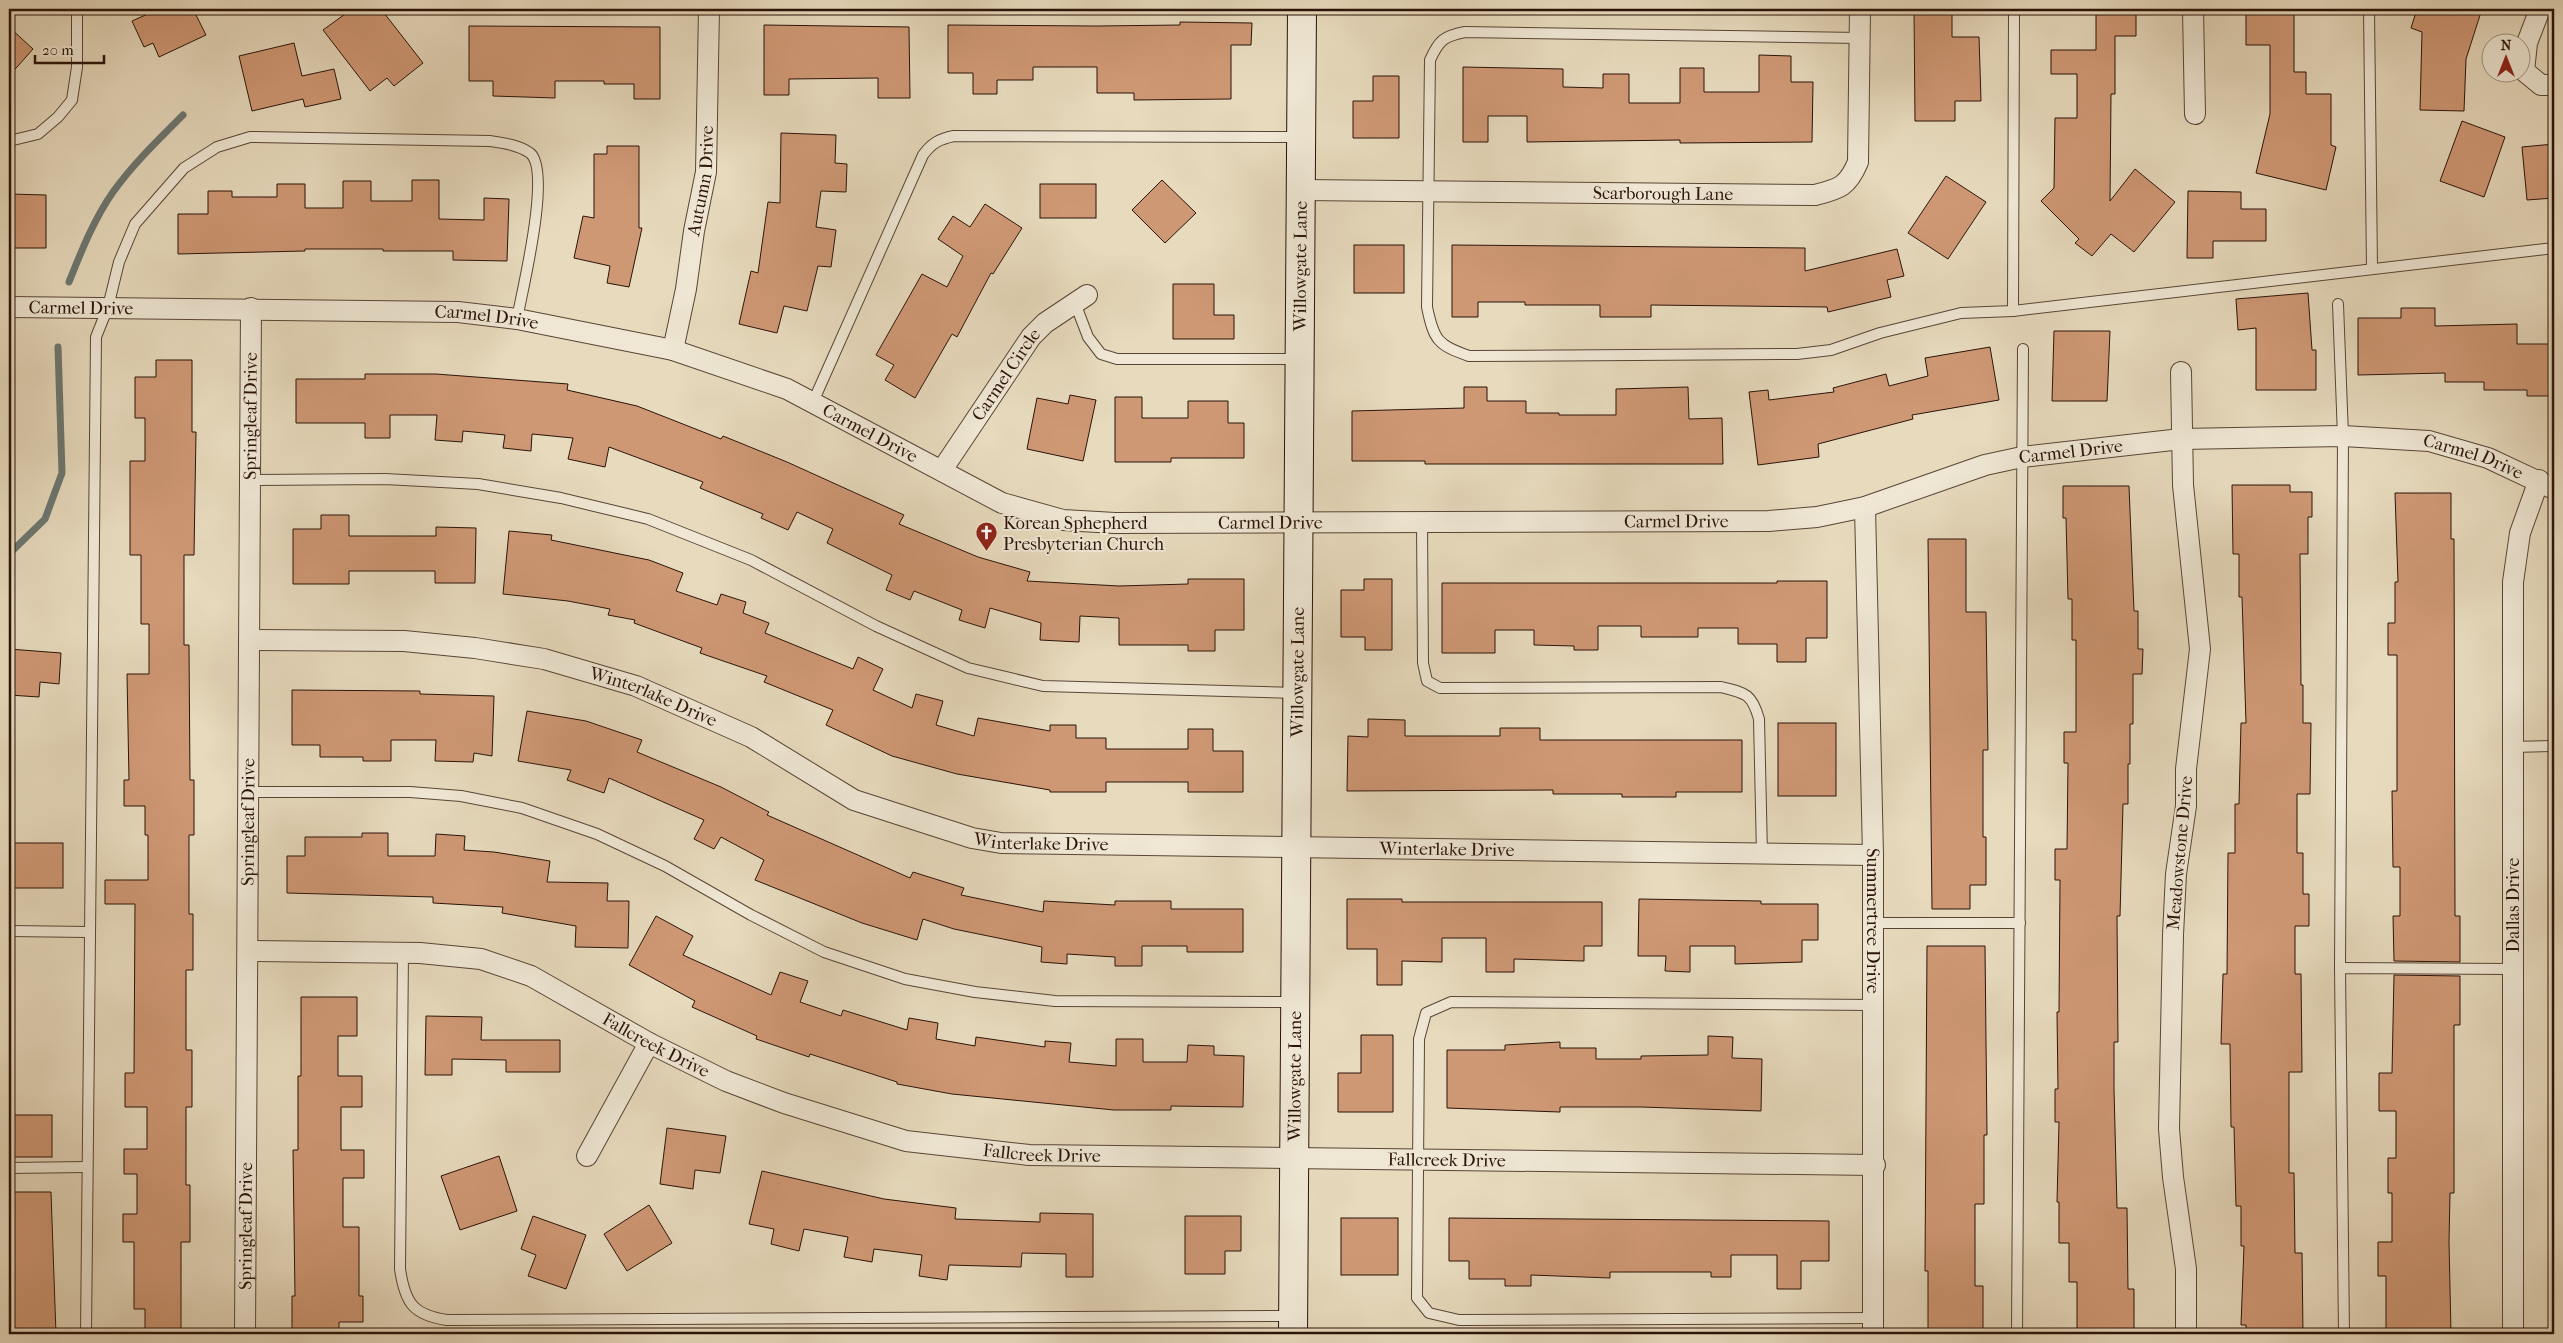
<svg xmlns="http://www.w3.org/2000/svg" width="2563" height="1343" font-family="'IM FELL French Canon',serif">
	<rect width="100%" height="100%" fill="#e7dabd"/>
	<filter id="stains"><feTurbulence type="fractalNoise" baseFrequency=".004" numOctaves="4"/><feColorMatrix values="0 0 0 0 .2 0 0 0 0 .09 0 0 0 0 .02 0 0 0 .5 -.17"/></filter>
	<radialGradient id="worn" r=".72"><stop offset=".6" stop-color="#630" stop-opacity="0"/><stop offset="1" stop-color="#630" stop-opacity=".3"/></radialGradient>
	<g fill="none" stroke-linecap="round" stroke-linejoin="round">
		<!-- stream -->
		<g stroke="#6c7772" stroke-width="7">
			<path d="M69 282C81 252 94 219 113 192 133 164 159 139 183 115"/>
			<polyline points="9,554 45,519 62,473 58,347"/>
		</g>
	</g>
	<!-- building -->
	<g fill="#cf9875" stroke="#2a1308">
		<polygon points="159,9 193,9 206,35 159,57 153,43 144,47 132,21"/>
		<polygon points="352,9 381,9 423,63 394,86 387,78 370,91 323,30"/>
		<polygon points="1914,9 1952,9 1952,37 1979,37 1981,101 1955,101 1955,121 1915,121"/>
		<polygon points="2096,9 2136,9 2136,36 2115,36 2115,94 2111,94 2110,201 2135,169 2175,202 2134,252 2111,234 2092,256 2075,243 2079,239 2041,201 2054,188 2055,118 2077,118 2077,74 2051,74 2051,50 2096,50"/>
		<polygon points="2246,9 2294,9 2294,72 2306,72 2306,94 2331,94 2331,145 2336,147 2326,190 2256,173 2270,114 2270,45 2246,45"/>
		<polygon points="2417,9 2482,9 2466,59 2464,111 2420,110 2422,32 2411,28"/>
		<polygon points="1180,22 1252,23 1251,45 1231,45 1231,99 1134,100 1134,93 1097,93 1097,67 1033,67 1033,80 997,80 997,94 973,94 973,73 948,73 948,25 1097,26 1180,25"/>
		<polygon points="764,25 909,27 910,98 878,98 878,78 789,79 789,95 764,95"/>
		<polygon points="469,26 660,27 660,99 634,99 634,84 604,84 604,81 555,81 555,98 493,96 493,81 469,81"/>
		<polygon points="9,27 33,49 9,76"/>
		<polygon points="294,43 302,76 334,69 341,99 305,107 303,99 252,111 239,56"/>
		<polygon points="1759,55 1791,56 1791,82 1813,82 1812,142 1680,143 1680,140 1527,142 1527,116 1488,116 1488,142 1463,142 1463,67 1563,69 1563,87 1603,88 1603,74 1629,74 1629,103 1680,103 1680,68 1704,68 1704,92 1759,92"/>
		<polygon points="1373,76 1399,76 1399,138 1353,138 1353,101 1373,101"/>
		<polygon points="2462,121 2505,137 2484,197 2440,181"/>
		<polygon points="781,133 836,135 835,163 847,164 846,192 821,191 816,227 836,230 831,267 818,266 807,311 784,306 777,333 739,324 751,271 758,273 768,202 780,203"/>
		<polygon points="2554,144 2554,198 2527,200 2522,147"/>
		<polygon points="607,146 639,146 639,228 642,228 629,287 607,283 610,266 574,258 583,216 594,218 594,154 607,154"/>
		<polygon points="1946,176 1986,202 1948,259 1908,233"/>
		<polygon points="412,180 439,180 439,219 484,220 484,198 509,199 507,261 453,260 453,251 383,251 383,249 305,249 305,251 178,254 178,214 208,214 208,191 232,191 232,197 277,197 277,184 305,184 305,208 343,208 343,181 371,181 371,201 412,201"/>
		<polygon points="1162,180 1196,213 1165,243 1132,210"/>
		<rect x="1040" y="184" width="56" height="34"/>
		<polygon points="2188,191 2241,192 2241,209 2266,209 2266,241 2213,241 2213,258 2187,258"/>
		<polygon points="9,194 46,195 46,248 9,248"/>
		<polygon points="985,204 1022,228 993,274 991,273 957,337 952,334 915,398 885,380 894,365 876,355 922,274 947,287 963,256 938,239 953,216 970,227"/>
		<rect x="1354" y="245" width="50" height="48"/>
		<polygon points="1452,245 1805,248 1805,271 1897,249 1904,276 1887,280 1891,297 1828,312 1827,307 1651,305 1651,317 1600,317 1600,305 1525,305 1525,302 1478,302 1478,317 1452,317"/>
		<polygon points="1173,284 1214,284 1214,315 1234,315 1234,339 1173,339"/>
		<polygon points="2308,293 2312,350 2316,350 2316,390 2256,390 2256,328 2238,330 2236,299"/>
		<polygon points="2401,308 2435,308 2435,326 2517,324 2517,344 2554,344 2554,396 2527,396 2527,390 2484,390 2484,382 2445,382 2445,373 2358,375 2358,318 2401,318"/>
		<polygon points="2054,331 2110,331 2107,401 2052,401"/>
		<polygon points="1990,347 1999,400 1912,415 1913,419 1818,444 1819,457 1758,465 1749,392 1768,390 1769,400 1834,392 1833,388 1886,374 1889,386 1928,376 1925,358"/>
		<polygon points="156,360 192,360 192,432 196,432 194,555 184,555 184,645 189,645 190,780 194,780 194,835 189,835 189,914 193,914 193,970 186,970 186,1050 192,1050 192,1107 186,1107 186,1185 190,1185 190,1242 181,1242 181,1334 145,1334 145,1309 134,1309 134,1242 123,1242 123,1214 137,1214 137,1174 124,1174 124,1149 147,1149 147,1107 125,1107 125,1073 134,1073 135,904 105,904 105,880 148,880 148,835 145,835 145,806 124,806 124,780 129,780 127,674 149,674 149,624 141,624 141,555 130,555 130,461 145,461 145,418 135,418 135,377 156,377"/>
		<polygon points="365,374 436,374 568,384 567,390 637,406 721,439 723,436 787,462 904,515 899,524 978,557 1030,572 1027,581 1119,586 1188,584 1188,579 1244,579 1244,630 1215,630 1215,651 1188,651 1188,645 1119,645 1119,618 1080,616 1079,642 1040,640 1041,623 990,608 985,628 959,620 962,610 914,591 910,600 886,590 892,575 827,543 833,529 797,512 788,530 761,518 763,514 700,488 703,482 609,447 605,467 568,459 573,438 532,434 531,451 503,448 505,435 463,431 462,442 435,440 437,415 390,415 390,438 365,438 365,423 296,423 296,379 365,379"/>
		<polygon points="1464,387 1487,387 1487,401 1526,401 1526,413 1559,413 1559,415 1616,415 1616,389 1688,387 1689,419 1722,418 1723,464 1425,464 1425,461 1352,461 1352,411 1464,408"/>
		<polygon points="1070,395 1096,400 1083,461 1027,449 1037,398 1068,404"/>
		<polygon points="1115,397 1142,397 1142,418 1188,418 1188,401 1228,401 1228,423 1244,423 1244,458 1171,458 1171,462 1115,462"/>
		<polygon points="2232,485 2290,485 2290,492 2312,492 2312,517 2308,517 2308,554 2300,554 2301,685 2303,685 2303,723 2311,723 2310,794 2297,794 2297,853 2303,853 2303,894 2309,894 2309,926 2295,926 2295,974 2301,974 2302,1072 2289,1072 2289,1173 2294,1173 2295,1253 2302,1253 2303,1334 2246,1334 2246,1325 2241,1325 2244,1246 2241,1246 2241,1206 2236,1206 2234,1127 2231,1127 2230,1044 2221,1044 2223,974 2227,974 2228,853 2235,853 2235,804 2239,804 2241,723 2246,723 2242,597 2239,597 2239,554 2233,554"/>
		<polygon points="2063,486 2129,486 2134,611 2138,611 2138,649 2143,649 2142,674 2133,674 2133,724 2130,724 2130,764 2128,764 2128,804 2123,804 2120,916 2117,916 2118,1042 2114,1042 2114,1089 2117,1208 2127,1208 2128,1289 2134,1289 2134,1334 2077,1334 2077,1282 2069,1282 2069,1243 2059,1243 2059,1202 2057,1202 2059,1122 2055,1122 2055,1089 2058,1089 2057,1012 2059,1012 2060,880 2055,880 2055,849 2067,849 2068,763 2064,763 2064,732 2076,732 2076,640 2072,640 2072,599 2068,599 2066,518 2063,518"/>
		<polygon points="2395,493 2451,493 2451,539 2454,539 2455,916 2460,916 2460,962 2394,961 2393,916 2400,916 2400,867 2393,867 2392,791 2397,791 2397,655 2388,655 2388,623 2395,623 2395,582 2398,582"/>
		<polygon points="321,515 349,515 349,536 436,536 436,527 476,528 475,583 435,583 435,571 349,571 349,584 293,584 293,529 321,529"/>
		<polygon points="509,531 552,535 551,540 649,560 683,573 676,591 717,605 721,594 746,602 743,613 769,623 765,633 853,669 858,657 883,669 873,690 912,708 916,694 943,701 936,725 974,736 978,718 1050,731 1050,725 1076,725 1076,738 1106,738 1106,749 1188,749 1188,729 1213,729 1213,751 1243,751 1243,792 1188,792 1188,782 1106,782 1106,792 1050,792 1050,790 957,774 892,756 826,725 833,710 764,682 767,676 700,653 702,648 634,623 635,620 608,615 610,609 568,601 503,594"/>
		<polygon points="1928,539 1966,539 1966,612 1986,612 1988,750 1983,750 1983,837 1986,837 1986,885 1970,885 1970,909 1932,909"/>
		<polygon points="1364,579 1392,579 1392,650 1365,650 1365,637 1341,637 1341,590 1364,590"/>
		<polygon points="1777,581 1827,581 1827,638 1806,638 1806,662 1777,662 1777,644 1738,644 1738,628 1698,628 1698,637 1641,637 1641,626 1598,626 1598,650 1574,650 1574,646 1534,645 1534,630 1495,630 1495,653 1442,653 1442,583 1777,583"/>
		<polygon points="9,649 61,653 59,684 40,682 39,697 9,695"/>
		<polygon points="292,690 420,691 420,694 494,696 492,756 474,753 473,762 435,761 436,740 391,740 391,761 363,761 363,757 320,757 320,745 292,745"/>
		<polygon points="527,711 586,721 642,740 637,752 721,787 769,812 767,815 910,878 913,872 964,888 961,895 1043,912 1044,901 1115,905 1115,901 1171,901 1171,909 1243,909 1243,952 1187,952 1187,946 1142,946 1142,966 1115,966 1115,957 1067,954 1067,964 1041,962 1042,947 954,929 923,919 917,940 862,923 755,880 764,860 721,837 714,849 694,839 704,820 609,778 604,793 567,780 571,770 518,761"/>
		<polygon points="1368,719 1405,720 1405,736 1500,736 1500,728 1540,728 1540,740 1742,740 1742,792 1676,792 1676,797 1622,797 1622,794 1553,794 1553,790 1347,791 1348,736 1368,737"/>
		<rect x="1778" y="723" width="58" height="73"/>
		<polygon points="362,833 388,833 388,856 435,856 436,834 465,836 464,850 494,852 550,861 547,882 608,883 607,901 629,901 628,948 575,947 576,926 502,913 503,907 433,903 433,897 287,893 287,856 305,856 305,837 362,837"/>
		<rect x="9" y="843" width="54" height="45"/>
		<polygon points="1347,899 1402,899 1402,902 1602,902 1602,946 1584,946 1584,961 1514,959 1514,972 1486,972 1486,938 1442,938 1442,962 1402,961 1402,985 1377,985 1377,949 1347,949"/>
		<polygon points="1639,899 1761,901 1761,904 1818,904 1818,940 1802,940 1802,962 1735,964 1735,946 1690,946 1690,972 1665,971 1666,956 1638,956"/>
		<polygon points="656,916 693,936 683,955 771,995 780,972 808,981 800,1002 841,1016 843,1010 907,1030 909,1018 938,1023 936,1039 975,1046 976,1037 1045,1047 1045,1041 1071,1043 1069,1062 1116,1066 1116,1039 1143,1039 1143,1062 1187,1062 1188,1045 1214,1046 1214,1055 1244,1056 1243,1107 1171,1106 1171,1110 1114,1110 952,1094 897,1084 897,1082 810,1054 809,1057 756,1039 757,1036 692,1007 695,1001 629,965"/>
		<polygon points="1927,946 1985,946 1987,1135 1984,1135 1984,1204 1975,1204 1975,1286 1983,1286 1983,1334 1928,1334 1928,1271 1925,1271"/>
		<polygon points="2394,975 2460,976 2460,1025 2454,1025 2454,1193 2450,1193 2449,1242 2451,1334 2386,1334 2386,1276 2378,1276 2378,1242 2392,1242 2392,1193 2388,1193 2388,1158 2396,1158 2396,1111 2379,1111 2379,1073 2392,1073"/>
		<polygon points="301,997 357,997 357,1036 338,1036 338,1076 362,1076 362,1107 341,1107 341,1150 364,1150 364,1178 343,1178 343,1227 359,1227 359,1296 363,1296 363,1322 339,1322 339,1334 292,1334 292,1296 295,1296 293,1150 298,1150 298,1076 301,1076"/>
		<polygon points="426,1016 482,1017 481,1040 560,1040 560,1072 506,1072 506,1060 452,1059 452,1075 425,1075"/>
		<polygon points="1361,1035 1393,1035 1393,1112 1338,1112 1338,1073 1361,1073"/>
		<polygon points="1708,1036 1733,1037 1732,1058 1762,1059 1761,1111 1641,1107 1560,1107 1560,1112 1447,1108 1447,1050 1505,1050 1505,1045 1560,1042 1560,1048 1596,1048 1596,1059 1641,1059 1641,1056 1708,1055"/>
		<rect x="9" y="1115" width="43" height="42"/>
		<polygon points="667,1128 726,1136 720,1173 695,1170 693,1189 660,1184"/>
		<polygon points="499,1156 517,1211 460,1230 441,1176"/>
		<polygon points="762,1171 884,1199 956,1208 955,1219 1040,1222 1040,1213 1093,1214 1093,1277 1066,1277 1066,1254 1022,1253 1021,1267 949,1265 947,1280 919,1276 922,1255 874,1249 872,1262 844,1257 848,1237 804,1229 799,1251 771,1244 774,1229 749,1224"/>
		<polygon points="9,1192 51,1192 56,1334 9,1334"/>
		<polygon points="649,1205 672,1243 627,1271 604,1234"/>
		<polygon points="533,1216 586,1235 566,1289 528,1276 536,1255 521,1249"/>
		<polygon points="1185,1216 1241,1216 1241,1251 1225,1251 1225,1274 1185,1274"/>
		<rect x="1341" y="1218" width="57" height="57"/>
		<polygon points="1449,1218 1829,1221 1829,1261 1801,1261 1801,1289 1777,1289 1777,1255 1731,1255 1731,1277 1711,1277 1711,1272 1610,1272 1610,1278 1531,1275 1531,1286 1505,1286 1505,1279 1469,1279 1469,1261 1449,1261"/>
	</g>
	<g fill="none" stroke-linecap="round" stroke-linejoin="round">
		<defs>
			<g id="lane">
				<polyline points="2369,9 2372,268"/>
				<path d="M1860 38 1465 32C1444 36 1439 40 1430 60L1427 307C1434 341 1438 345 1469 356L1797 354 1831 350 1880 333 1961 313 2013 311 2554 248"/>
				<polyline points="9,141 38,134 58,117 72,100 77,67 77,9"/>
				<polyline points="1075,303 1088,337 1101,354 1117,359 1299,359"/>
				<polyline points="2338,304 2343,436 2340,968"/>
				<polyline points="2013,311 2014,9"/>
				<path d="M813 402 923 155C932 143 939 139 954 136L1301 137"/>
				<polyline points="249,480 385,479 478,484 561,498 648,519 751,560 876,626 968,668 1043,686 1296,693"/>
				<path d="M1422 522 1423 663 1427 681 1440 688 1721 687C1746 693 1752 694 1759 719L1762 854"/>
				<polyline points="2513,747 2554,746"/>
				<polyline points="247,792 410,792 461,796 522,808 597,834 665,866 751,915 824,952 905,979 975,992 1055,1001 1295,1002"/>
				<polyline points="1873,923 2020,923"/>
				<polyline points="9,931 89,932"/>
				<path d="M403 953 400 1269C405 1303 413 1315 447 1320L1292 1316"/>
				<polyline points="9,1168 87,1167"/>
				<polyline points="1874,1318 1459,1320 1429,1313 1417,1298 1419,1039 1426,1013 1451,1002 1874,1005"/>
				<path d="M86 1334 96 337 108 307 119 262 135 224 184 168 217 147 250 137 490 141C503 143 519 145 530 153 552 171 522 291 517 319"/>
				<polyline points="2017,1334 2023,349"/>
				<polyline points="2344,1334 2340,968 2513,969"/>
			</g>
			<g id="street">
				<polyline points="2193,9 2195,114"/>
				<polyline points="2540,9 2527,43 2524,71 2541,85 2554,85"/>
				<path id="s1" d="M1301 190 1815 195C1840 189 1848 186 1858 162L1860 9"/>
				<path id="s2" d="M9 307 458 312 517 319 673 350 787 389 1002 503 1063 520 1115 523 1769 521 1817 517 1865 507 1985 465 2022 457 2181 439 2343 436 2429 441 2488 458 2554 489"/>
				<path id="s3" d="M673 350 686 289 694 231 706 172 709 9"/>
				<polyline points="2181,372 2183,485 2200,649 2186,769 2186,806 2176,874 2173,935 2169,1129 2173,1177 2186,1269 2186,1334"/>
				<path id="s4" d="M942 470 1031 337 1045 323 1087 295"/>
				<path id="s5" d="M1865 507 1873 855V1334"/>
				<path id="s6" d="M249 640 404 641 475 648 544 659 636 686 751 737 854 800 972 838 1001 843 1873 855"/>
				<path id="s7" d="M248 951 420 953 481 959 531 976 649 1043 726 1081 784 1103 906 1141 1029 1155 1875 1165"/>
				<polyline points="587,1156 649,1043"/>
				<path id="s8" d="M245 1334 251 308"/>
				<polyline points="2513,1334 2513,582 2520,533 2539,480"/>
			</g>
			<g id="secondary">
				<path id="s9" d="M1293 1334 1302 9"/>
			</g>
		</defs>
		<!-- lane casing -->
		<use href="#lane" stroke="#594535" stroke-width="12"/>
		<!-- street casing -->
		<use href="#street" stroke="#594535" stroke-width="22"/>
		<!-- secondary casing -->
		<use href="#secondary" stroke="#2a1308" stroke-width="30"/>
		<!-- lane -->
		<use href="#lane" stroke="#efe7d4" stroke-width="10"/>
		<!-- street -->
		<use href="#street" stroke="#efe7d4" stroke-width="20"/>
		<!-- secondary -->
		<use href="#secondary" stroke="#efe7d4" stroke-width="28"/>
	</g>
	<!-- icons -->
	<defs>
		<symbol id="church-pin" viewBox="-11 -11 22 30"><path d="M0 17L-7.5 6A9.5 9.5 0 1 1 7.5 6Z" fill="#8f2418" stroke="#efe7d4"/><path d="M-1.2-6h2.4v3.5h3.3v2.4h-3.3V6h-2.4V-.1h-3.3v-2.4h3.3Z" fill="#fff"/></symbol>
	</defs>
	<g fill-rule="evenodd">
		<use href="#church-pin" x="974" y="520" width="25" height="34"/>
	</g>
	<g text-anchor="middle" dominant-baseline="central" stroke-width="4" stroke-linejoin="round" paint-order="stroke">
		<!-- street labels -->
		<g font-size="18" fill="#2a1308" stroke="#efe7d4">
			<text stroke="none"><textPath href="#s3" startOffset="172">Autumn Drive</textPath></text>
			<text stroke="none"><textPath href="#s1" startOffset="362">Scarborough Lane</textPath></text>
			<text stroke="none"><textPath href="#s9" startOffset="1068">Willowgate Lane</textPath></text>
			<text stroke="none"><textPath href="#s2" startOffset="72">Carmel Drive</textPath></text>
			<text stroke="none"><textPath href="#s2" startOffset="478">Carmel Drive</textPath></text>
			<text stroke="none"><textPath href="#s4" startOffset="115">Carmel Circle</textPath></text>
			<text stroke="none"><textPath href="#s8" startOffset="918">Springleaf Drive</textPath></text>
			<text stroke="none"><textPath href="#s2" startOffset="882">Carmel Drive</textPath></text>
			<text stroke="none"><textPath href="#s2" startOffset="2112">Carmel Drive</textPath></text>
			<text stroke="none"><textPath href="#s2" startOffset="2518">Carmel Drive</textPath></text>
			<text stroke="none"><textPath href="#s2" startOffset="1708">Carmel Drive</textPath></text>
			<text stroke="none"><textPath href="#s2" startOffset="1302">Carmel Drive</textPath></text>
			<text stroke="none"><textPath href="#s9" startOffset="662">Willowgate Lane</textPath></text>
			<text stroke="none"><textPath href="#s6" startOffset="412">Winterlake Drive</textPath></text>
			<text stroke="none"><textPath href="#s8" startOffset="512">Springleaf Drive</textPath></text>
			<text stroke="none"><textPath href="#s6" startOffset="832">Winterlake Drive</textPath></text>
			<text stroke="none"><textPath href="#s6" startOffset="1238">Winterlake Drive</textPath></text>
			<text transform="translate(2180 853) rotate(-85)">Meadowstone Drive</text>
			<text transform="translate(2513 905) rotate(-90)">Dallas Drive</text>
			<text stroke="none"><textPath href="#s5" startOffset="414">Summertree Drive</textPath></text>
			<text stroke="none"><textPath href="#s7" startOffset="429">Fallcreek Drive</textPath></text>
			<text stroke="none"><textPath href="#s9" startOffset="258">Willowgate Lane</textPath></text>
			<text stroke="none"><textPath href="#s7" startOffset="834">Fallcreek Drive</textPath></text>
			<text stroke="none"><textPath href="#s7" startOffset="1239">Fallcreek Drive</textPath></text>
			<text stroke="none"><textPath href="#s8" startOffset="108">Springleaf Drive</textPath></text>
		</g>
		<!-- poi labels -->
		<g font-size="18" fill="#2a1308" stroke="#efe7d4" text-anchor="start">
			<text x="1003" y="523">Korean Sphepherd<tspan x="1003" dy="21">Presbyterian Church</tspan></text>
		</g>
	</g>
	<!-- margin -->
	<rect width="2563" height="1343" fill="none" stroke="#e7dabd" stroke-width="30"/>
	<rect x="10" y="10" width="2543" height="1323" fill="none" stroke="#2a1308" stroke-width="2.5"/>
	<rect x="15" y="15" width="2533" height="1313" fill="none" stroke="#2a1308"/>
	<!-- north arrow -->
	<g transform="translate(2506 58)"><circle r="24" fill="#efe7d4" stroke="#a09282"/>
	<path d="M0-4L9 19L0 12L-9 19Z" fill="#8f2418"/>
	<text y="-8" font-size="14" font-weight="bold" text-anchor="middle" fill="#2a1308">N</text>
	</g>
	<!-- scale -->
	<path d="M35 55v8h69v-8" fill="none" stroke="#2a1308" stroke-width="2.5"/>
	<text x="42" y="55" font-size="15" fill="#2a1308" stroke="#efe7d4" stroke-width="4" paint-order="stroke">20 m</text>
	<rect width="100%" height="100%" filter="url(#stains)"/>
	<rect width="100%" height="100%" fill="url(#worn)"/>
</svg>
